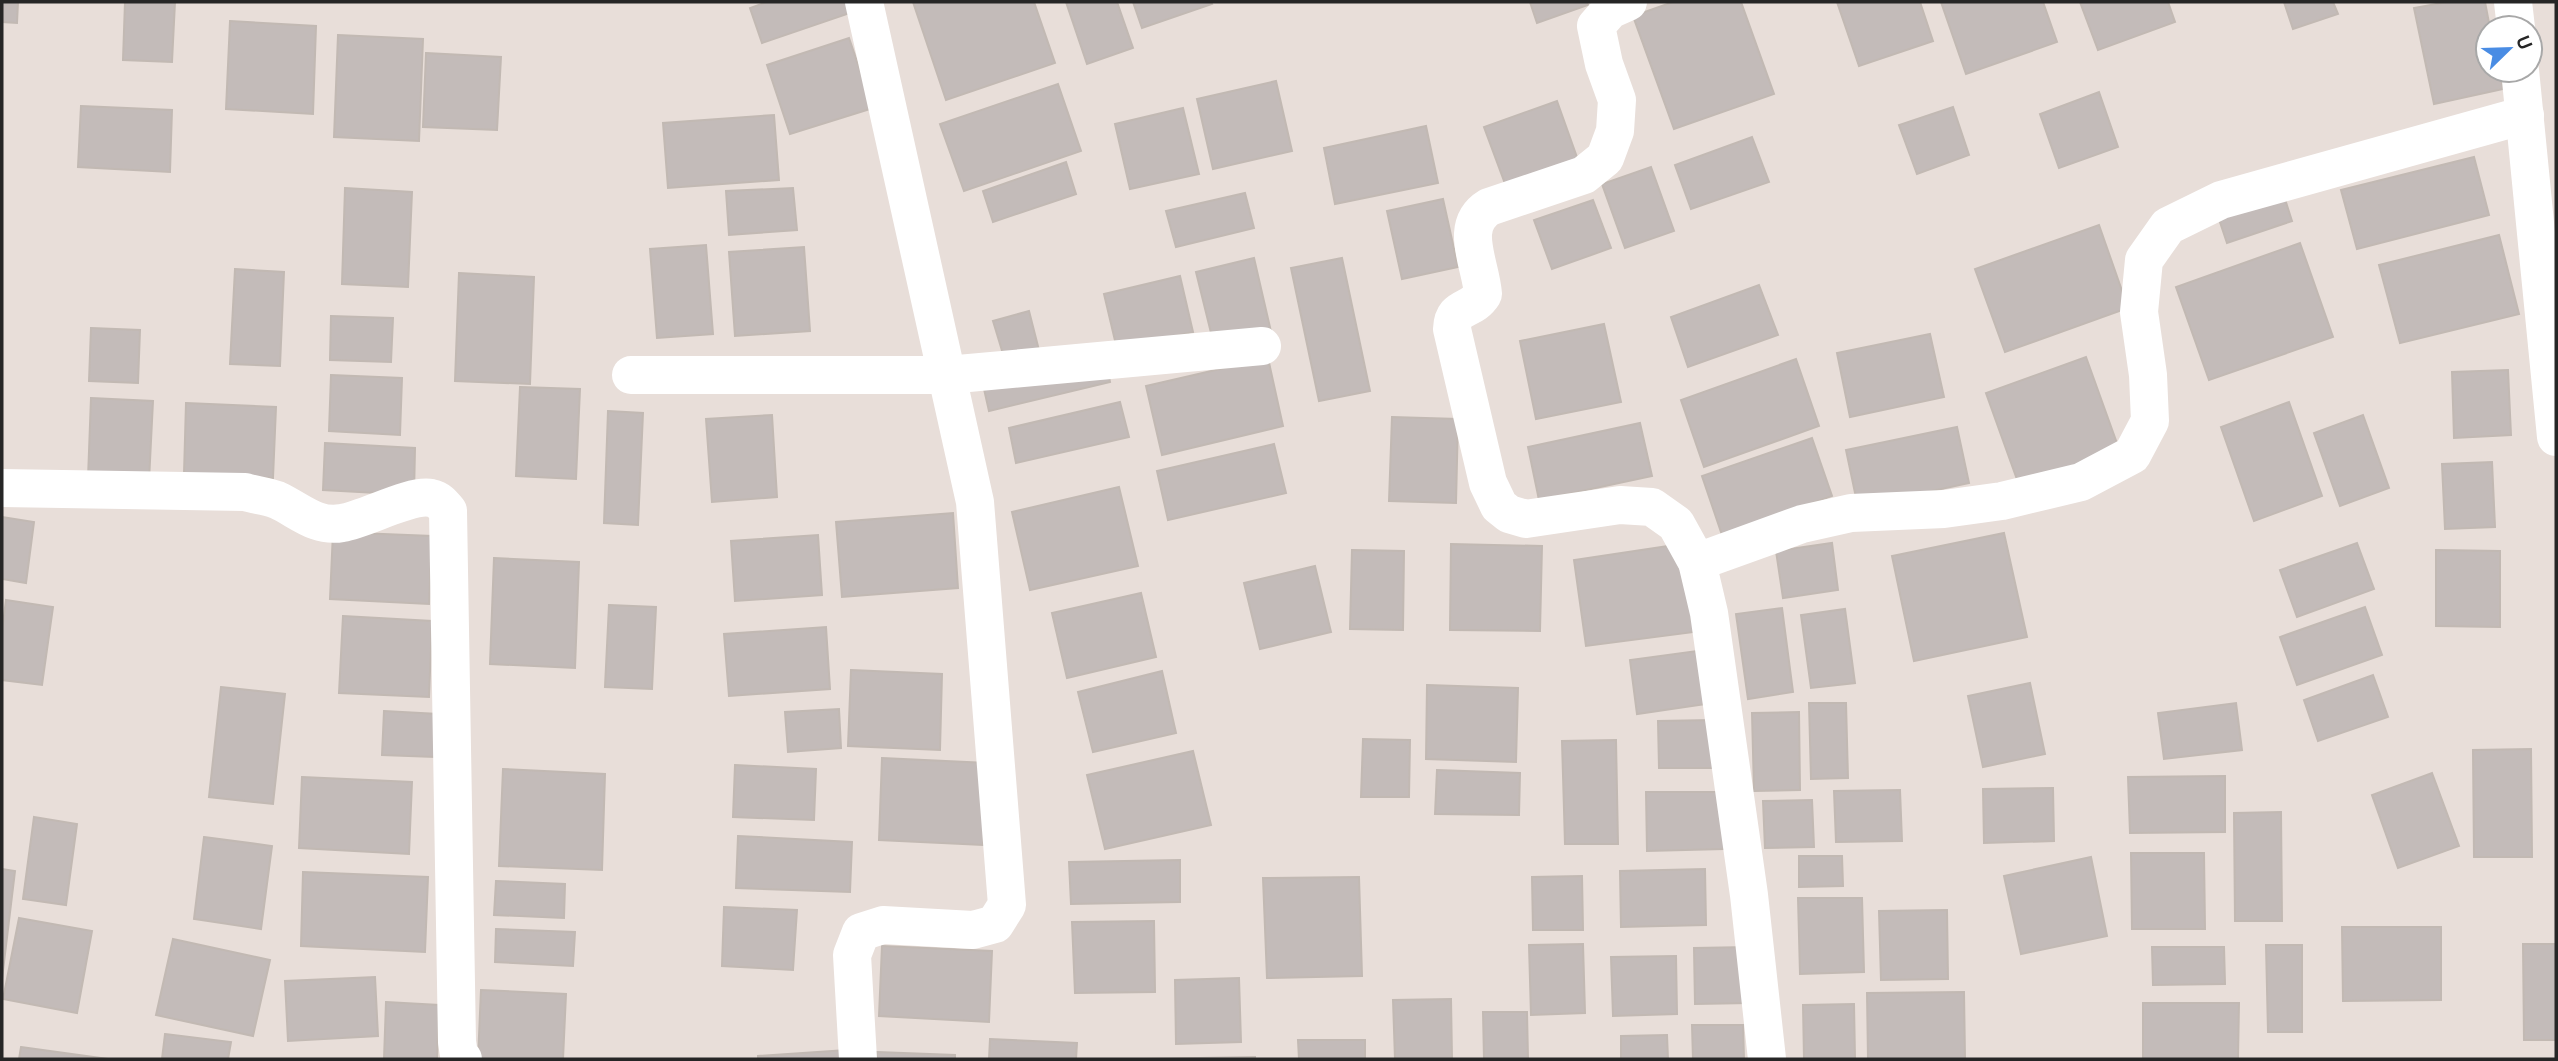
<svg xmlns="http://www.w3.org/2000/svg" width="2558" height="1061" font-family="'Space Grotesk',sans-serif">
	<rect width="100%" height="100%" fill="#e8ded9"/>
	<!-- building -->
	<g fill="#c3bbb9" stroke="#c2b9b3" stroke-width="2">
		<polygon points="2,2 18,2 17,23 2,22"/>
		<polygon points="125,2 175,2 172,62 123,60"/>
		<polygon points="767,2 849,2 853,12 762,43 750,8"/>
		<polygon points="913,2 1034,2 1055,63 946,100"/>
		<polygon points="1066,2 1117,2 1133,48 1087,64"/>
		<polygon points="1133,2 1211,2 1212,4 1142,28"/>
		<polygon points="1530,2 1587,2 1588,5 1537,23"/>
		<polygon points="1673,2 1741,2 1774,94 1674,129 1633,16"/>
		<polygon points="1837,2 1920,2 1933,41 1859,66"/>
		<polygon points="1941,2 2043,2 2057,42 1966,74"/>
		<polygon points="2080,2 2168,2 2175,22 2098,50"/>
		<polygon points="2284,2 2333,2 2338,14 2293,29"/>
		<polygon points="2447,2 2485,2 2490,28 2488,28 2488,70 2499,70 2503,89 2434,104 2414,8"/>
		<polygon points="230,21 316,26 313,114 226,109"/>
		<polygon points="338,35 423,39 419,141 334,137"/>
		<polygon points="849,38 873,108 790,134 767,65"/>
		<polygon points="426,53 501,57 497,130 423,127"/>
		<polygon points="1276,81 1292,151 1213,169 1197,99"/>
		<polygon points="1058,84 1081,151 964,191 940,124"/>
		<polygon points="2099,92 2118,147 2059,168 2040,114"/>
		<polygon points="1557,101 1579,163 1507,189 1484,127"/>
		<polygon points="81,106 172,110 170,172 78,167"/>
		<polygon points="1953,107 1969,155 1917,174 1899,125"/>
		<polygon points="1183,108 1199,174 1130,189 1115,124"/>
		<polygon points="774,115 779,180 668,188 663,123"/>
		<polygon points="1426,126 1438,183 1335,204 1324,148"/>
		<polygon points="1752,137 1769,182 1691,209 1675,165"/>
		<polygon points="2474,157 2489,215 2357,249 2341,190"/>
		<polygon points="1066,162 1076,194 993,222 983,191"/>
		<polygon points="1651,167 1674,231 1625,248 1602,184"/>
		<polygon points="345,188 412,192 408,287 342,284"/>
		<polygon points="793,188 797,230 729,235 726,191"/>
		<polygon points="1245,193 1254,228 1176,247 1166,211"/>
		<polygon points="2284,196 2292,221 2227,243 2219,219"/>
		<polygon points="1443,199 1458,267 1402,279 1387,211"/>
		<polygon points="1593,200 1611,248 1552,269 1534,220"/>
		<polygon points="2099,225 2128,308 2005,352 1975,269"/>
		<polygon points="2499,235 2519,314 2400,343 2379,265"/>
		<polygon points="2300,243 2333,337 2209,380 2176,287"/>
		<polygon points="706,245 713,334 657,338 650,249"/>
		<polygon points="804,247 810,331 735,336 729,252"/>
		<polygon points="1254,258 1272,336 1215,349 1196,272"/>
		<polygon points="1342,258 1370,391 1319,401 1291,268"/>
		<polygon points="235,269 284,272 280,366 230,364"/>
		<polygon points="459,273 534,277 530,384 455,381"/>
		<polygon points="1180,276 1193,332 1117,349 1104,294"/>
		<polygon points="1759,285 1778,335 1688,367 1671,317"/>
		<polygon points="1029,311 1041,358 1007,367 993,321"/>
		<polygon points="331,316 393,318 391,362 330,360"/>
		<polygon points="1604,324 1621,402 1536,419 1520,341"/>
		<polygon points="91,328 140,330 138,383 89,381"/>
		<polygon points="1930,334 1944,397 1850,417 1837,353"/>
		<polygon points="2086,357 2119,449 2019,485 1986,393"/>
		<polygon points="1268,358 1283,426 1162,455 1146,386"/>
		<polygon points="1796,359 1819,426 1704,467 1681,400"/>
		<polygon points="1106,361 1110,382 989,411 984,389"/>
		<polygon points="2508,370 2511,435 2454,438 2452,372"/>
		<polygon points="331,375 402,378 400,435 329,431"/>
		<polygon points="520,387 580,389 576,479 516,476"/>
		<polygon points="91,398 153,401 149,481 88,478"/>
		<polygon points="1120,402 1129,437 1016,463 1009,428"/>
		<polygon points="2289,402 2322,496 2254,521 2221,427"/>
		<polygon points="186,403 276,407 273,478 184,474"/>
		<polygon points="608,411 643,413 638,525 604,523"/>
		<polygon points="772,415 777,497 712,502 706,419"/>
		<polygon points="2363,415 2389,488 2340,506 2314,433"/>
		<polygon points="1392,417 1458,419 1456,503 1389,501"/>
		<polygon points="1640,423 1652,476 1539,500 1528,447"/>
		<polygon points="1957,427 1969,483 1858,507 1846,450"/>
		<polygon points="1812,438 1832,496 1722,535 1702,476"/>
		<polygon points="325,443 415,448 414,495 323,490"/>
		<polygon points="1274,444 1286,493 1168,520 1157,471"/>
		<polygon points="2492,462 2495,527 2445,529 2442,464"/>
		<polygon points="1119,487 1138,566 1030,590 1012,512"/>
		<polygon points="953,513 958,588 842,597 836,522"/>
		<polygon points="2,517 34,522 26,583 2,579"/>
		<polygon points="333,532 432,536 429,604 330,599"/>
		<polygon points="2004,533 2027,637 1914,661 1892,556"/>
		<polygon points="818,535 822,595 735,601 731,541"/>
		<polygon points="1832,543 1838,590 1783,598 1776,551"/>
		<polygon points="2357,543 2374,589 2297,617 2280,570"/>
		<polygon points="1451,544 1542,546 1540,631 1450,630"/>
		<polygon points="1682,544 1694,632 1586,646 1574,560"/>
		<polygon points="1352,550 1404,551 1403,630 1350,629"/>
		<polygon points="2436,550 2500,551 2500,627 2436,626"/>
		<polygon points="494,558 579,562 575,668 490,664"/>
		<polygon points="1315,566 1331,632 1260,649 1244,583"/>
		<polygon points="1141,593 1156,657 1067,678 1052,613"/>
		<polygon points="6,600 53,607 42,685 2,680 2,631"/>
		<polygon points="609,605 656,607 652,689 605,687"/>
		<polygon points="2365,607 2382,655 2297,685 2280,637"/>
		<polygon points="1782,608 1793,692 1748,699 1736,614"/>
		<polygon points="1845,609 1855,683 1811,688 1801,615"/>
		<polygon points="343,616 432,621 429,697 339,693"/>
		<polygon points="826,627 830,689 729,696 724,634"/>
		<polygon points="1704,650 1713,703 1637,714 1630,660"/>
		<polygon points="851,670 942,674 940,750 848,746"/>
		<polygon points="1162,671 1176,733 1093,752 1078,692"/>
		<polygon points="2373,675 2388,717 2318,741 2304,700"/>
		<polygon points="2030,683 2045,754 1983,767 1968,696"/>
		<polygon points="1427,685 1518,688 1516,762 1426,759"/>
		<polygon points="221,687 285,694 273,804 209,797"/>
		<polygon points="1809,703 1846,703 1848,778 1811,779"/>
		<polygon points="2236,703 2242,750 2164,759 2158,713"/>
		<polygon points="839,709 841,748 788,752 785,712"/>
		<polygon points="384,711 438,714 435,757 382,755"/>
		<polygon points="1799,712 1800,790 1754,791 1752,713"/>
		<polygon points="1712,720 1713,768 1659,768 1658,721"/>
		<polygon points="1363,739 1410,740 1409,797 1361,797"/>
		<polygon points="1616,740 1618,844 1565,844 1562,741"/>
		<polygon points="2531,749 2532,857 2474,857 2473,750"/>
		<polygon points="1193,751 1211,825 1105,849 1087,775"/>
		<polygon points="882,758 987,763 983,845 879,840"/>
		<polygon points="735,765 816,769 814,820 733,817"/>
		<polygon points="503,769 605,774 602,870 499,866"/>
		<polygon points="1437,770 1520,773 1519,815 1435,814"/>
		<polygon points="2432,773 2459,846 2398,868 2372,795"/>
		<polygon points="2225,776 2225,832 2130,833 2128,777"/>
		<polygon points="302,777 412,782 409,854 299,848"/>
		<polygon points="2053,788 2054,841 1984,843 1983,789"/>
		<polygon points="1900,790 1902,841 1836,842 1834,791"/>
		<polygon points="1646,792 1722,792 1724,849 1647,851"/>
		<polygon points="1812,800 1814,847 1765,848 1763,801"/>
		<polygon points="2281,812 2282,921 2235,921 2234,813"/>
		<polygon points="34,817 77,824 66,905 23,899"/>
		<polygon points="738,836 852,842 850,892 736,888"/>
		<polygon points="204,837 272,846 261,929 194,919"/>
		<polygon points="2131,853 2204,853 2205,929 2132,929"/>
		<polygon points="1799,856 1842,856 1843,886 1799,887"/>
		<polygon points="2091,857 2107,936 2021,954 2004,876"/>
		<polygon points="1180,860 1180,902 1071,904 1069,862"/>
		<polygon points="2,869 15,871 2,979"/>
		<polygon points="1705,869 1706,925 1621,927 1620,871"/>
		<polygon points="303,872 428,877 425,952 301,946"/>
		<polygon points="1582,876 1583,930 1533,930 1532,877"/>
		<polygon points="1359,877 1362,976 1267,978 1263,878"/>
		<polygon points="496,881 565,884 564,918 494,915"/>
		<polygon points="1798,898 1862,898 1864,972 1800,974"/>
		<polygon points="724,907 797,910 793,970 722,966"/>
		<polygon points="1947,910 1948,979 1881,980 1879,911"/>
		<polygon points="19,918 92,931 77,1013 3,999"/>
		<polygon points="1154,921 1155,992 1075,993 1072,922"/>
		<polygon points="2342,927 2441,927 2441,1000 2343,1001"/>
		<polygon points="496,929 575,932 573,966 495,962"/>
		<polygon points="173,939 270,960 253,1036 156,1015"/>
		<polygon points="1583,944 1585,1013 1531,1015 1529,945"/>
		<polygon points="2523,944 2556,944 2556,1040 2524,1040"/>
		<polygon points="2266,945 2302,945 2302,1032 2268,1032"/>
		<polygon points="882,946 992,951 989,1022 879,1016"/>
		<polygon points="1749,947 1750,1003 1695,1004 1694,948"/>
		<polygon points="2152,947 2224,947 2225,984 2153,985"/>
		<polygon points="1676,956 1677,1014 1613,1016 1611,957"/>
		<polygon points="375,977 378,1036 288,1041 285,981"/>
		<polygon points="1239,978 1241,1042 1176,1044 1175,980"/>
		<polygon points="481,990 566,994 563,1059 478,1059"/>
		<polygon points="1964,992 1965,1059 1868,1059 1867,993"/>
		<polygon points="1451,999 1452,1059 1395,1059 1393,1000"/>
		<polygon points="386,1002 439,1005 437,1059 384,1059"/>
		<polygon points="2143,1003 2239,1003 2238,1059 2143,1059"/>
		<polygon points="1854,1004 1855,1059 1804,1059 1803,1005"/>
		<polygon points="1483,1012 1527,1012 1528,1059 1484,1059"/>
		<polygon points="1692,1025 1743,1025 1744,1059 1693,1059"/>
		<polygon points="165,1034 231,1042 228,1059 162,1059"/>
		<polygon points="1667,1035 1668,1059 1621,1059 1621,1036"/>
		<polygon points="990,1039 1077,1043 1076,1059 989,1059"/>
		<polygon points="1298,1040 1365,1040 1365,1059 1299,1059"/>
		<polygon points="21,1047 108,1059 19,1059"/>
		<polygon points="846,1050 847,1059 758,1059 758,1056"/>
		<polygon points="877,1052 955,1055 955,1059 877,1059"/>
		<polygon points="1255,1057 1255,1059 1144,1059"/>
	</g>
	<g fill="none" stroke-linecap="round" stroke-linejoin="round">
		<!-- minor -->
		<g stroke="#fff" stroke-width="38">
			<path d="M1628 2 1610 10 1596 26 1604 64 1617 100 1615 131 1605 158 1584 175 1489 207C1458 226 1481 264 1483 294 1471 313 1453 304 1452 329L1488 483 1499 506 1509 514 1526 519 1620 505 1652 507 1676 524 1697 562 1709 613 1749 895 1767 1059"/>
			<polyline points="2513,2 2516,28"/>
			<polyline points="2520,70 2556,437"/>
			<polyline points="631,375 947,375 1262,346"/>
			<path d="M2 488 245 492C255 495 267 496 277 500 299 510 316 528 342 523 366 519 410 494 431 498 440 500 443 505 448 511L457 1042 459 1055 463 1059"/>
			<polyline points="1697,562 1802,524 1851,513 1944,509 2002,501 2081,482 2132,455 2150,421 2148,375 2139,312 2144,260 2168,226 2221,200 2525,115"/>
			<polyline points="858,1059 852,955 861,932 883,925 973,930 995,924 1007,905 975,502 864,2"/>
		</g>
	</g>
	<!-- border -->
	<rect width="2558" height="1061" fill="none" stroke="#262626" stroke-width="7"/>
	<!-- north arrow -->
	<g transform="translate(2509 49) rotate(67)"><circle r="33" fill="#ffffff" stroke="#a8a8a8" stroke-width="2"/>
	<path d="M0-5L12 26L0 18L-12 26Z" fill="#498ce4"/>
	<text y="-10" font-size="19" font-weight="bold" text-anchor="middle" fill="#262626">U</text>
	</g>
</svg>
